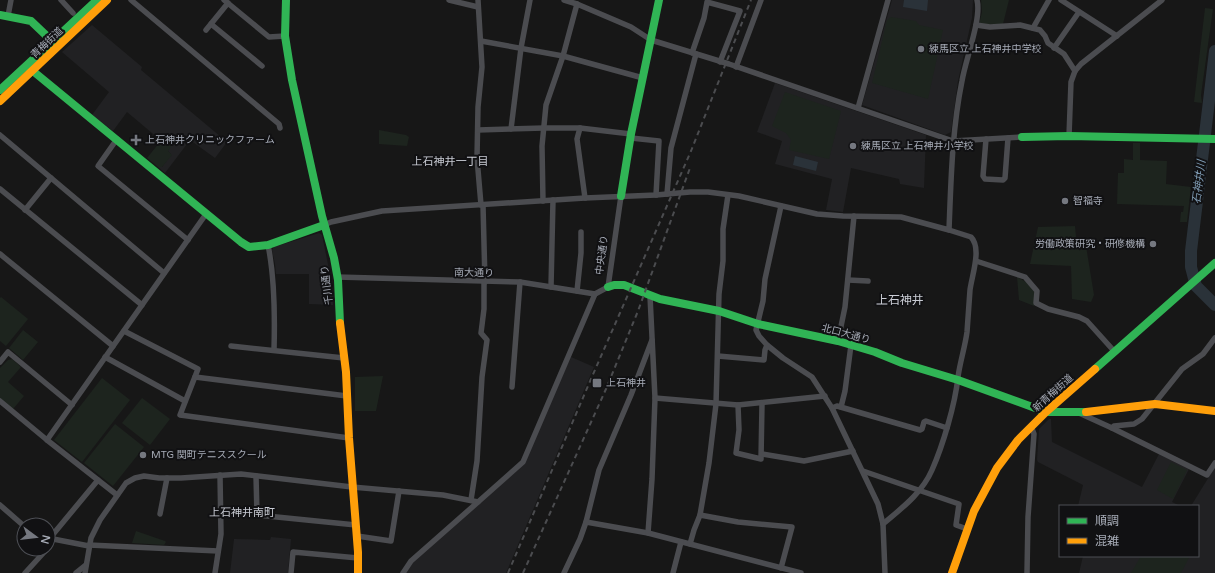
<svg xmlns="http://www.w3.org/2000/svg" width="1215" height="573" font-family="'Varela Round','Noto Sans JP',sans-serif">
	<rect width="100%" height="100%" fill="#171717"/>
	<!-- built -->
	<g fill="#212123">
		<polygon points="892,0 973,0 972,18 958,81 951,132 945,135 862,105"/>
		<polygon points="92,25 142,67 141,70 227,142 215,158 190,140 165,173 158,167 162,167 171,154 168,151 164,137 161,140 158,138 127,112 113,131 92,115 109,92 62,52"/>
		<polygon points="775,83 926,135 924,188 900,184 899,179 851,168 843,212 826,210 832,179 775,164 782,141 757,132"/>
		<polygon points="319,233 322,235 332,284 333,305 309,304 309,274 276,274 275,264 272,250 274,247"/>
		<polygon points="571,357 594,367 506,573 405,573 412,562 519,469"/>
		<polygon points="1049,419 1051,419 1052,442 1142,487 1159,454 1189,469 1172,502 1180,506 1078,506 1083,485 1038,462 1037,460 1039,429"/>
		<polygon points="1215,467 1215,573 1079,573 1083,556 1198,556 1198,506 1191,506"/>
		<polygon points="271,537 291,539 288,573 230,573 234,539 270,540"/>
	</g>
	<!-- green -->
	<g fill="#1d241e">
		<polygon points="981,0 1009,0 1003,24 979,24 982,12"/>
		<polygon points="1205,8 1213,9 1201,95 1202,103 1194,102"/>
		<polygon points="891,17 916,21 919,25 943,30 928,99 872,83 887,20"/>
		<polygon points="785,92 841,111 829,159 789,150 791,140 786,133 772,126"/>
		<polygon points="379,130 406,135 409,137 407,146 379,144"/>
		<polygon points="164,137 171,143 171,147 168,151 172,155 162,167 158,167 147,158"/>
		<polygon points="1133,143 1140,143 1140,160 1167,161 1166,184 1191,187 1187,222 1180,222 1181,212 1183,212 1184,206 1117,204 1118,173 1124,173 1124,159 1133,160"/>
		<polygon points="1075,226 1077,247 1086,246 1094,295 1091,302 1072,299 1071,266 1030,264 1038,227"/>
		<polygon points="1017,277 1028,283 1035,293 1034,306 1019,300"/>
		<polygon points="1,297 28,319 6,346 0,341 0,298"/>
		<polygon points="23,330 38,342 23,360 9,348"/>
		<polygon points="12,359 21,367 8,382 24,396 13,409 0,398 0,368 8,360"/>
		<polygon points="383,376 376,411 355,411 355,377"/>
		<polygon points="102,378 130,400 82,462 54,440"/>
		<polygon points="142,398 170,419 150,445 122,423"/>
		<polygon points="115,424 144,447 113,486 84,463"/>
		<polygon points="1171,462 1187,470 1173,499 1157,490"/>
		<polygon points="136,531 165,541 166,542 164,545 132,543"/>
		<polygon points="1141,556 1190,556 1181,573 1131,573"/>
	</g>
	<!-- water -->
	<g fill="#2a3239">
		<polygon points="904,0 928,0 927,11 903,7"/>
		<polygon points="795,156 818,162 816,171 793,165"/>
	</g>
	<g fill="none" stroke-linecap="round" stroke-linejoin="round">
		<!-- river -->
		<polyline stroke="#2a3239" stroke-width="12" points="1215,51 1191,251 1191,267 1196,286 1215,305"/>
		<!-- street -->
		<g stroke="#4b4c50" stroke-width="5.5">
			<polyline points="61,0 73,13"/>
			<polyline points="131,0 279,124 280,128"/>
			<polyline points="224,0 269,37 285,36"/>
			<polyline points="449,0 478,7"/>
			<polyline points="478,0 482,67 478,107 477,158 481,205"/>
			<polyline points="564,0 577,4 631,27 651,40 729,64 953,141 1022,137"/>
			<polyline points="1061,0 1117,36"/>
			<polyline points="8,16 11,0"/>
			<polyline points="211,24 262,66"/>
			<polyline points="976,25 990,27 1020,25 1040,30 1045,36 1048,43 1064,54 1075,71"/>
			<polyline points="1033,28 1049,0"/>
			<polyline points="206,30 228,3"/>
			<polyline points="481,41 563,56 643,78"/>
			<polyline points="1054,48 1079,12"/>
			<polyline points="692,53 704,18 707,2 740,11 720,62"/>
			<polyline points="736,67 761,0"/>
			<polyline points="858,108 888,0"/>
			<polyline points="580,128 577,139 585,198"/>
			<polyline points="511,129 521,48 530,0"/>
			<polyline points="478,130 544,128 580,128 631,134"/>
			<polyline points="0,135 164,273"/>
			<polyline points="1069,136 1071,82 1075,71 1081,64 1162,0"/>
			<polyline points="631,138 659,141 656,195"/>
			<polyline points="117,139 98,166 188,240"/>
			<polyline points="986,139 983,176 985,179 1003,180 1005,178 1008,138"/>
			<polyline points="0,189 142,305"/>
			<polyline points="667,194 671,148 696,54"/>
			<polyline points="543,201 542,146 546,105 563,56 577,4"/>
			<polyline points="483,205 485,282"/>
			<polyline points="781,206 765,279 763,301 756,330 759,336 767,345 783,358 812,377 832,408 878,504 883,524 885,573"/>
			<polyline points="25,210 51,178"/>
			<path d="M324 225 331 222 382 211 585 198 656 195 690 192H708L739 196 817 214 843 216 901 217 949 230C951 180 952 130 962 81 965 61 982 18 977 0"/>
			<path d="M268 245C275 279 275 315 274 350"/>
			<polyline points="0,254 113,346"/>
			<polyline points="976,261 1025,277 1037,291 1036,303 1048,309 1079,317 1087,321 1114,351"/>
			<polyline points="337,277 520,282 595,294 608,287 621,196"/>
			<polyline points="848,280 868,281"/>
			<polyline points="551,287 553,200"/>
			<polyline points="577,291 581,253 581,232"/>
			<polyline points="124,331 198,369 180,415 349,438"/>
			<polyline points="838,341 845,307 854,216"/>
			<polyline points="231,346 344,358"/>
			<polyline points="718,356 764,360 765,350 767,345"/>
			<polyline points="105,357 185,401"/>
			<polyline points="0,362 8,352 72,405"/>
			<polyline points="195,377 347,396"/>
			<polyline points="512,387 520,282"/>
			<polyline points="655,398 738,405 825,396"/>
			<polyline points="0,401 47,440 117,495"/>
			<polyline points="738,405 739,430 736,453 761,459 762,404"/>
			<polyline points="841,407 845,391 851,345"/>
			<polyline points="832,408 837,406 920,430 922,429 924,422 926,421 947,428"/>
			<polyline points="1079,413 1112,428 1114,426 1134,424 1142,419 1182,369 1203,354 1215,338"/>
			<polyline points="1112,428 1207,475 1215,463"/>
			<polyline points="47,440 206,214"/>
			<polyline points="762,454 804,461 853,451"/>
			<polyline points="863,471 959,504 956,525 967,529"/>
			<polyline points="256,476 257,515 356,525"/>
			<polyline points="471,500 477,461 482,377 487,340 481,333 484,309 484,282"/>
			<polyline points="0,505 24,526"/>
			<polyline points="160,514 167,478"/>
			<polyline points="700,515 738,522 792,527 781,568"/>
			<polyline points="586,522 648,533 801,573"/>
			<path d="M883 524C902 508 922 493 932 470 943 445 955 405 958 377 960 362 965 347 967 332 968 318 969 304 970 290 972 275 982 248 971 237L949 230"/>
			<polyline points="648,533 652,479 655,398 650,296"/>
			<polyline points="357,536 391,541 399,491"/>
			<polyline points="48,538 89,546"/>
			<polyline points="50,538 98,480"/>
			<polyline points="690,544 694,530 700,515 709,463 716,404 719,294 723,261 723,229 728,195"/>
			<polyline points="89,545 218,551"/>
			<polyline points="25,573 47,549"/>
			<polyline points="76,573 86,565"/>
			<polyline points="85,573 91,538 100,520 126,483 135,478 144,476 159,478 181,478 241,474 352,487 443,495 478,502 523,462 595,294"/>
			<polyline points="215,573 221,534 220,475"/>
			<polyline points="291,573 293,552 358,558"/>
			<polyline points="403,573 411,561 478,502"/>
			<polyline points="564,573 580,539 586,522 599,470 631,395 652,340"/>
			<polyline points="673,573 681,542"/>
			<polyline points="1027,573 1028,517 1034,434 1031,426"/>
		</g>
		<!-- fast -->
		<g stroke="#30b455" stroke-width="8">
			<polyline points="286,0 285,36 292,80 322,216 334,258 338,280 340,323"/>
			<polyline points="0,15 31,21 52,41"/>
			<polyline points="28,67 241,242 249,247 268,245 324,225"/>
			<polyline points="0,90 97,0"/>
			<polyline points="1022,137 1069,136 1215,139"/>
			<polyline points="621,196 631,134 659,0"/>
			<polyline points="608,287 614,285 624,285 660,299 719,311 758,324 838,341 875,352 902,363 958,380 1046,412 1086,412"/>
			<polyline points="1095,369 1215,263"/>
		</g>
		<!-- slow -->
		<g stroke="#ff9f0a" stroke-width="8">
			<polyline points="0,101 107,0"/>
			<polyline points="340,323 346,372 349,438 358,552 358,573"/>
			<polyline points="1086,412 1155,404 1215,411"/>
			<polyline points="952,573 974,511 997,468 1018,440 1046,412 1095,369"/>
		</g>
		<!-- rail -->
		<g stroke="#4b4c4f" stroke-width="2" stroke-dasharray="5 4" stroke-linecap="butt">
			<polyline points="508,573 591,379 691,151 751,0"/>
			<polyline points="523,573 606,389 638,311 690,168"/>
		</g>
	</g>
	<!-- markers -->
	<g fill="#757880" stroke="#111113" stroke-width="1.5">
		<circle cx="921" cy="49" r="4"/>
		<path d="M134 134h4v4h4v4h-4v4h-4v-4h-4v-4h4z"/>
		<circle cx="853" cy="146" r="4"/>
		<circle cx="1065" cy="201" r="4"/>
		<circle cx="1153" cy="244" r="4"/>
		<rect x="592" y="378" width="10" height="10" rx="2"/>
		<circle cx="143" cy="455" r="4"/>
	</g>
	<g text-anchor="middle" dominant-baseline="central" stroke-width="4" stroke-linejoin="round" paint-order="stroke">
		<!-- street labels -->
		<g font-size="10" fill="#a8adb8" stroke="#111113">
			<text transform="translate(47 43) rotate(-43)">青梅街道</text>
			<text transform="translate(602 255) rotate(-82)">中央通り</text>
			<text transform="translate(474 273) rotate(1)">南大通り</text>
			<text transform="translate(327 285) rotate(-97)">千川通り</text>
			<text transform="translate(846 334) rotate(15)">北口大通り</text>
			<text transform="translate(1053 393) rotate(-42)">新青梅街道</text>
		</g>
		<!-- poi labels -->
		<g font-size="10" fill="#a8adb8" stroke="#111113" text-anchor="start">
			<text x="929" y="49">練馬区立 上石神井中学校</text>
			<text x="145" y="140">上石神井クリニックファーム</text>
			<text x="861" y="146">練馬区立 上石神井小学校</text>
			<text x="1073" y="201">智福寺</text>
			<text x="1145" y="244" text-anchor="end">労働政策研究・研修機構</text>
			<text x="606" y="383">上石神井</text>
			<text x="151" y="455">MTG 関町テニススクール</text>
		</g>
		<!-- neighbourhood labels -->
		<g font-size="11" fill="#c9ccd4" stroke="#111113">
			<text x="450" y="161">上石神井一丁目</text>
			<text x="242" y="512">上石神井南町</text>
		</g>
		<!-- water labels -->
		<g font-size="11" font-style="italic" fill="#7f9bb3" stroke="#111113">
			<text transform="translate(1199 182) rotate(-83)">石神井川</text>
		</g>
		<!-- quarter labels -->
		<g font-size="12" fill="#c9ccd4" stroke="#111113">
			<text x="900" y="300">上石神井</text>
		</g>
	</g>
	<!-- legend -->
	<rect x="1059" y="505" width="140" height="52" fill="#111113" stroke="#4d4f55"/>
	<rect x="1067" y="518" width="20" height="6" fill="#30b455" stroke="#4d4f55"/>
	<text x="1095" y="525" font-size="12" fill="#a8adb8">順調</text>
	<rect x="1067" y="538" width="20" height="6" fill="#ff9f0a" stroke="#4d4f55"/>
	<text x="1095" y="545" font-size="12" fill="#a8adb8">混雑</text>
	<!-- north arrow -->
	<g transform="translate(36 537) rotate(105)"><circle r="19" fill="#111113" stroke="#4d4f55"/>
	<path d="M0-3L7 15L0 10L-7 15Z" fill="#757880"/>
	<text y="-6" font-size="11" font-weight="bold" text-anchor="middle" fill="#a8adb8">N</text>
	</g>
</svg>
